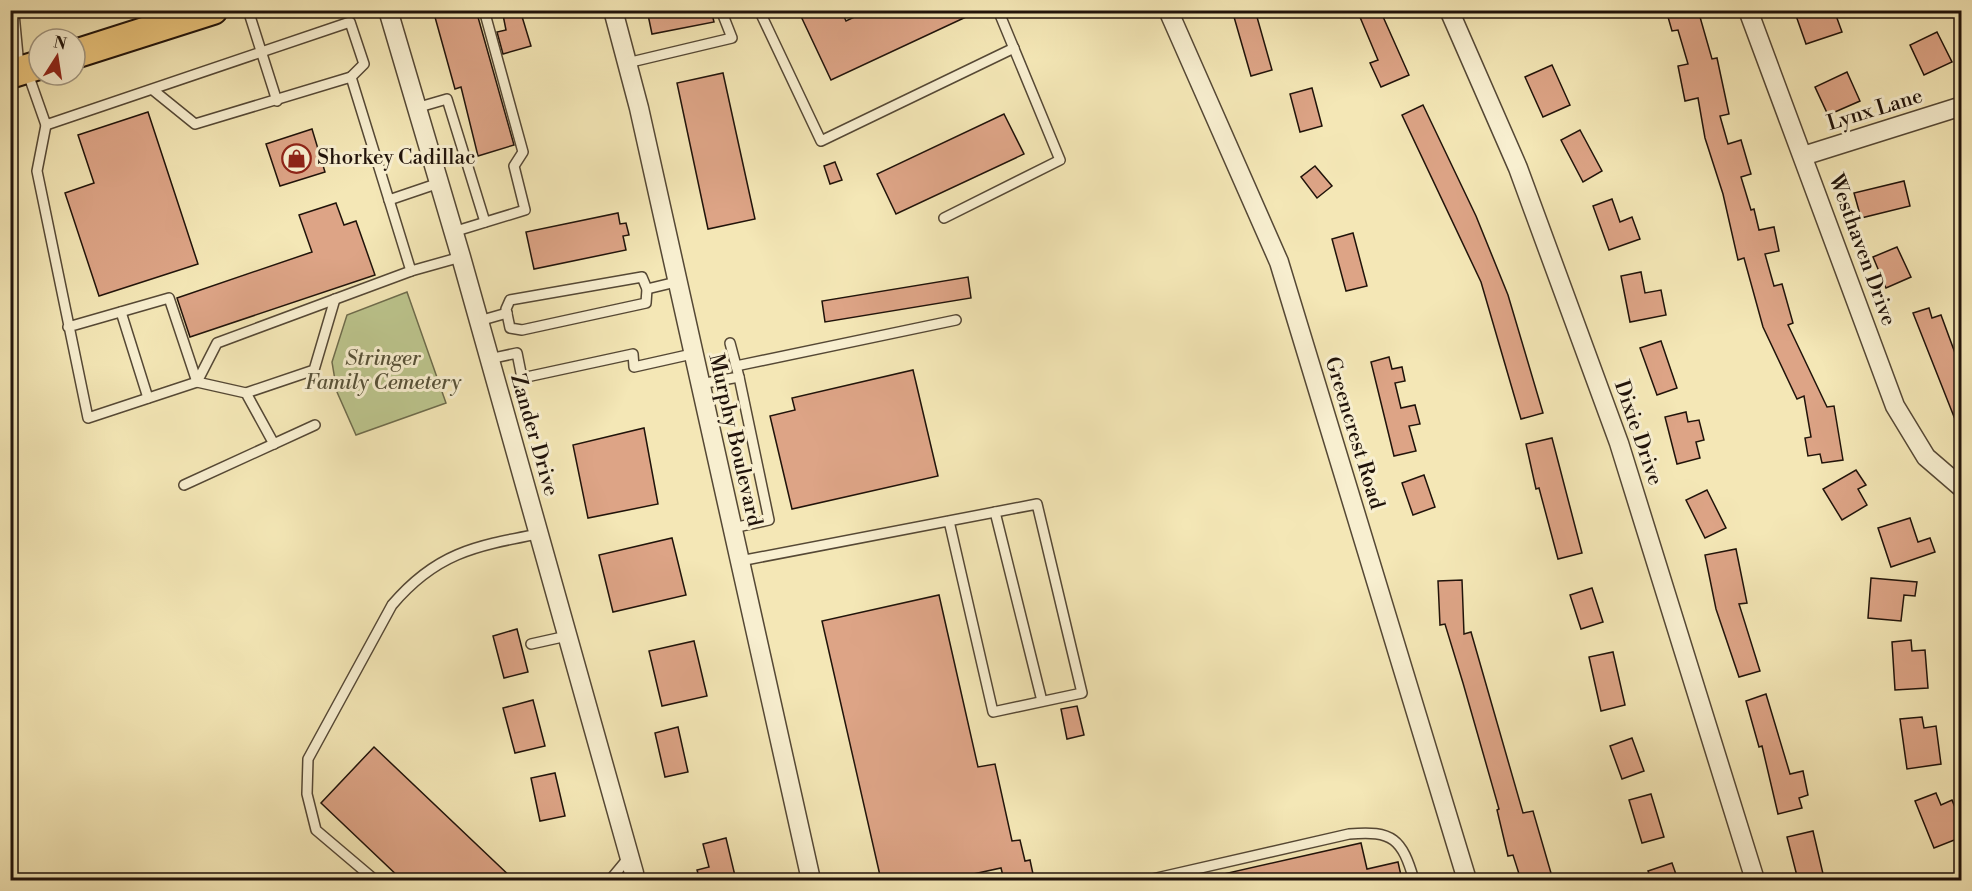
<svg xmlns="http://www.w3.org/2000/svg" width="1972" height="891" font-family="'Libre Bodoni',serif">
	<rect width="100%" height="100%" fill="#f4e7b6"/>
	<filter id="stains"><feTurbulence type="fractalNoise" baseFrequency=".00333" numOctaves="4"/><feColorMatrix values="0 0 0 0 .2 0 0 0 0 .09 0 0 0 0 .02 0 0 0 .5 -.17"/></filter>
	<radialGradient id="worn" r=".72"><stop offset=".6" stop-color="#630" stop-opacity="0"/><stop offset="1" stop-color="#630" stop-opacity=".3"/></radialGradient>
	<!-- green -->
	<polygon fill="#bcc58d" stroke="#6e6c4c" stroke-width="1.5" points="407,292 446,403 356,435 337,392 332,362 347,315"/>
	<!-- building -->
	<g fill="#dda486" stroke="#20130a" stroke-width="1.5">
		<polygon points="433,10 476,10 514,145 478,156 461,87 455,89"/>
		<polygon points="502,10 520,10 531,46 503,54 497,32 506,30"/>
		<polygon points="647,10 711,10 714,22 652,34"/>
		<polygon points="798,10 841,10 846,21 869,10 981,10 831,80"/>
		<polygon points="1232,10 1255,10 1272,70 1251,76"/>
		<polygon points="1357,10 1380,10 1409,75 1381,87 1370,63 1378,60"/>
		<polygon points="1666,10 1698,10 1712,59 1717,58 1729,114 1720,116 1728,144 1741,140 1751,174 1741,177 1751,210 1754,209 1759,230 1774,227 1779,251 1765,254 1774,286 1782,284 1793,323 1788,325 1827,407 1834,406 1843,460 1822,463 1820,454 1808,456 1805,438 1811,437 1804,396 1797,399 1763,327 1744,258 1738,260 1723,194 1705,138 1698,98 1685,101 1678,66 1688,64 1678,30 1672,31"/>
		<polygon points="1794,10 1834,10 1842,32 1806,44"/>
		<polygon points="1937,32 1952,62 1924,75 1910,45"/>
		<polygon points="1552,65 1570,105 1543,117 1525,77"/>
		<polygon points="1847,72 1860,101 1828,115 1815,87"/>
		<polygon points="723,73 755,219 708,229 677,83"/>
		<polygon points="1312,88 1322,126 1300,132 1290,94"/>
		<polygon points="1423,105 1476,216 1508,295 1543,413 1521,419 1481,282 1402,115"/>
		<polygon points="148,112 198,264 99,296 65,193 94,183 78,135"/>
		<polygon points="1004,114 1024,154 896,214 877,174"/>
		<polygon points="312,129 325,172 280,186 266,144"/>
		<polygon points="1580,130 1602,171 1583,182 1561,140"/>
		<polygon points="835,162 842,180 830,184 824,166"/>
		<polygon points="1315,166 1332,186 1317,198 1301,177"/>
		<polygon points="1904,181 1910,206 1861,218 1854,193"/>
		<polygon points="1612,199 1620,222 1632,217 1640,239 1609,250 1593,206"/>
		<polygon points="336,203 344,225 356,221 375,275 190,337 177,298 312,252 299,215"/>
		<polygon points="618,213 620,224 626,223 629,235 623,236 626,250 534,269 526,232"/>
		<polygon points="1353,233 1367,286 1346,291 1332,239"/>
		<polygon points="1897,247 1911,277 1886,288 1873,257"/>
		<polygon points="1641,272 1645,293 1661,290 1666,315 1630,322 1621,276"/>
		<polygon points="968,277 971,298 825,322 822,301"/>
		<polygon points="1929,308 1932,318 1941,315 1962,372 1962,437 1913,313"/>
		<polygon points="1661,341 1677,388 1657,395 1640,348"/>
		<polygon points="1389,357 1392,369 1402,367 1405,381 1395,383 1401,408 1415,405 1420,424 1409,426 1416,451 1394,456 1371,362"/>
		<polygon points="913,370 938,476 792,509 770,416 795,410 792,398"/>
		<polygon points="1686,412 1688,422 1699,420 1704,440 1696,442 1700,458 1677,464 1665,417"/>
		<polygon points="644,428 658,504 588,518 573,445"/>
		<polygon points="1552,438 1582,553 1558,559 1539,488 1536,489 1526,444"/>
		<polygon points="1856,470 1866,485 1858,489 1867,505 1842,520 1823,489"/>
		<polygon points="1424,475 1435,507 1413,515 1402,483"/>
		<polygon points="1707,490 1726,528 1705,538 1686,500"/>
		<polygon points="1910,518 1918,542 1930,538 1935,552 1891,567 1878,528"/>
		<polygon points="672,538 686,595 613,612 599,555"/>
		<polygon points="1736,549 1747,603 1739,604 1760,671 1739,677 1716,609 1705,555"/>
		<polygon points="1871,578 1917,582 1915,596 1904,595 1901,621 1868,618"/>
		<polygon points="1462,580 1464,634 1471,632 1523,813 1533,811 1553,880 1521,880 1513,855 1508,856 1497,810 1499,809 1463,683 1445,624 1440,625 1438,581"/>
		<polygon points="1592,588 1603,622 1581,629 1570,595"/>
		<polygon points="939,595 978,767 995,764 1012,841 1020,840 1025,861 1030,860 1033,874 1004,880 1001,868 946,880 881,880 822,621"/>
		<polygon points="517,629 528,672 504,678 493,636"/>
		<polygon points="1911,640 1912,651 1925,650 1928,688 1895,690 1892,642"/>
		<polygon points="694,641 707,696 662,706 649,651"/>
		<polygon points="1613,652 1625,705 1601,711 1589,657"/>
		<polygon points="1766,694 1790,774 1803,771 1808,795 1799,798 1802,808 1778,814 1762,746 1759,747 1746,701"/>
		<polygon points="533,700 545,746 515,753 503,708"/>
		<polygon points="1077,706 1084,735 1067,739 1061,709"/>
		<polygon points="1922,717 1924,728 1936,726 1941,764 1907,769 1900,719"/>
		<polygon points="678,727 688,772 665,777 655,733"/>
		<polygon points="1632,738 1644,771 1622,779 1610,746"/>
		<polygon points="374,747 514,880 402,880 321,803"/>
		<polygon points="555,773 565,816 540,821 531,778"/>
		<polygon points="1936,793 1941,805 1952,800 1962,825 1962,837 1934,848 1915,801"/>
		<polygon points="1651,794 1664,837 1642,843 1629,800"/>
		<polygon points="1813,831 1824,878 1798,880 1787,837"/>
		<polygon points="726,838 736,880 700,880 697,870 709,867 703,844"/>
		<polygon points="1361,843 1367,869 1398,862 1402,880 1219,880 1219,875"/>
		<polygon points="1672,863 1678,880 1652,880 1648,871"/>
	</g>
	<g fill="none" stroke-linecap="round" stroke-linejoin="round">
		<defs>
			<g id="service">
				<polyline points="248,10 277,101"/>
				<polyline points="759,10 821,141 1014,48"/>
				<polyline points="627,63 732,38 721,10"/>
				<polyline points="27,71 46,125 350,22 364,64 351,77"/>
				<polyline points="153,90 195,124 351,77 411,271 461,257"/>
				<polyline points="416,108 447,99 485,222"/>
				<polyline points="46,125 37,171 88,418 197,382 169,298 68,327"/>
				<polyline points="389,200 439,183"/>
				<polyline points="944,218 1060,160 998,10"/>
				<polyline points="453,232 525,210 514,166 523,152 484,10"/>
				<polygon points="642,277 647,289 646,303 522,330 510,328 506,309 510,300"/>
				<polyline points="647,289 676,282"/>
				<polyline points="121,312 148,398"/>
				<polyline points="479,321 507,313"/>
				<polyline points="489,359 517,353 522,378 633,354 634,367 692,354"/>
				<polyline points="736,366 956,320"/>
				<polyline points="700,384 739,377 730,343"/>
				<polyline points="246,393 314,370 335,299"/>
				<polyline points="274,444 246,393 197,382 217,343 411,271"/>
				<polyline points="184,485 315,425"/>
				<polyline points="995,512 1042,701"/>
				<polyline points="733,528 769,520 739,377"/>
				<polyline points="740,561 1037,504 1082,693 993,712 949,521"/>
				<polyline points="531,644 567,636"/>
				<path d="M375 880 316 830 307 794 308 759 392 605C436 553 475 546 538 534"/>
				<polyline points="610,880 629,857"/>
				<path d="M1148 880 1349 834C1393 830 1402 839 1414 880"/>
			</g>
			<g id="minor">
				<polyline points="388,10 461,257 634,873"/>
				<polyline points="613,10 639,108 811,880"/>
				<polyline points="1168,10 1279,262 1467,880"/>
				<polyline points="1449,10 1518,168 1619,443 1755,880"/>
				<polyline points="1748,10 1895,406 1926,457 1962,488"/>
				<polyline points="10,19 15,72"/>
				<polyline points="1803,156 1962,106"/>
			</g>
			<g id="primary">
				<polyline points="75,54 213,10"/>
				<polyline points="10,74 39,65"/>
			</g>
		</defs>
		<!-- service casing -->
		<use href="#service" stroke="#554835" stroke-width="12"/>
		<!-- minor casing -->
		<use href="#minor" stroke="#554835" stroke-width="21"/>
		<!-- primary casing -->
		<use href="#primary" stroke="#20130a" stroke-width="32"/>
		<!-- service -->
		<use href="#service" stroke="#f8efd0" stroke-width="9"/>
		<!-- minor -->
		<use href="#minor" stroke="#f8efd0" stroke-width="18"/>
		<!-- primary -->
		<use href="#primary" stroke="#eac47b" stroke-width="28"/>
	</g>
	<!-- icons -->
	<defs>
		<symbol id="shop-ring" viewBox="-11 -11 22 22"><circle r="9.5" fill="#f8efd0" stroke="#8f2418" stroke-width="1.5"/><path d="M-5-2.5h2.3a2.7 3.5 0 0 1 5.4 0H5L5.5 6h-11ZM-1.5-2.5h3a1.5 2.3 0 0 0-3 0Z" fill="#8f2418"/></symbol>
	</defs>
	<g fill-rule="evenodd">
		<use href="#shop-ring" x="280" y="142" width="33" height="33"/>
	</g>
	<g text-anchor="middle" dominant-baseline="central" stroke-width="6" stroke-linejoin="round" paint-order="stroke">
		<!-- street labels -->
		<g font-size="21" fill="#20130a" stroke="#f8efd0">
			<text transform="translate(1875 110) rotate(-17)">Lynx Lane</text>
			<text transform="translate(1862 250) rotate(70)">Westhaven Drive</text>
			<text transform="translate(1354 433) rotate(73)">Greencrest Road</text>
			<text transform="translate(1638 433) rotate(71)">Dixie Drive</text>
			<text transform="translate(534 435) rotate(74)">Zander Drive</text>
			<text transform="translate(735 440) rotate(77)">Murphy Boulevard</text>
		</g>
		<!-- poi labels -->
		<g font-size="21" fill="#20130a" stroke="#f8efd0" text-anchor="start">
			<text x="317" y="158">Shorkey Cadillac</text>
		</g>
		<!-- park labels -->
		<g font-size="21" font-style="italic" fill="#575138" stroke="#f8efd0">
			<text x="383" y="359">Stringer<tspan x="383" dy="24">Family Cemetery</tspan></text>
		</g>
	</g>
	<!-- margin -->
	<rect width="1972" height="891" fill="none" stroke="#f4e7b6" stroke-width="36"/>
	<rect x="12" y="12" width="1948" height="867" fill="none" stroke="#20130a" stroke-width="3"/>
	<rect x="18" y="18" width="1936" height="855" fill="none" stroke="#20130a" stroke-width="1.5"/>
	<!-- north arrow -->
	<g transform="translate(57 57) rotate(12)"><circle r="28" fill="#f8efd0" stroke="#a29781" stroke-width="1.5"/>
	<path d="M0-4.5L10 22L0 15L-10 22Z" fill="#8f2418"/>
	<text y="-9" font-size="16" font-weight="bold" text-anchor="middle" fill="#20130a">N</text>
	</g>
	<rect width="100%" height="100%" filter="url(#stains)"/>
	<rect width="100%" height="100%" fill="url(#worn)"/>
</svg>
